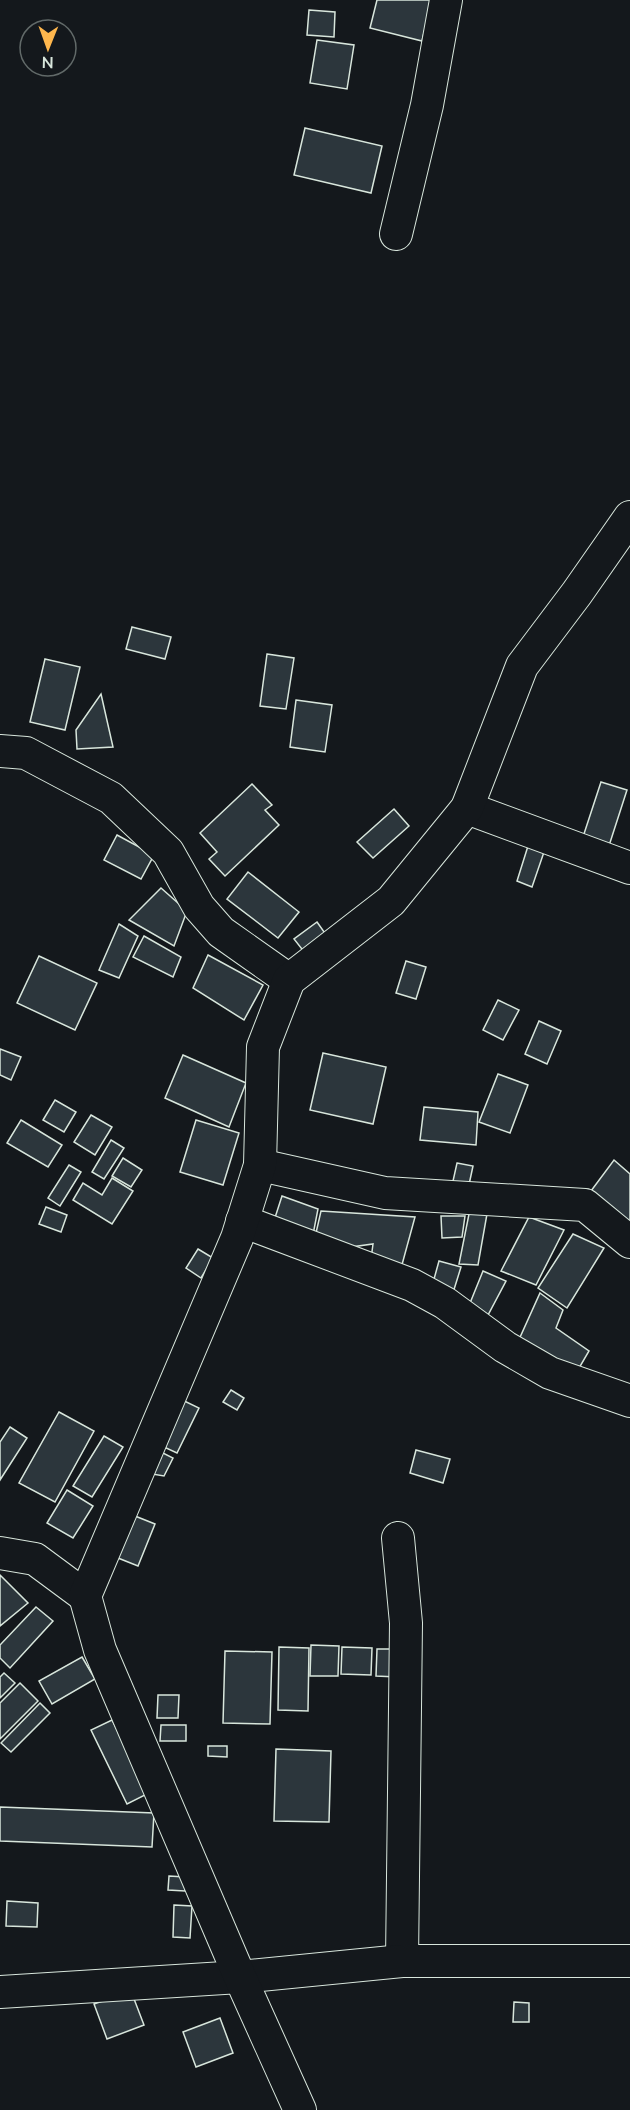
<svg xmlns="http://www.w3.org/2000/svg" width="630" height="2110" font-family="'Nunito Sans',sans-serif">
	<rect width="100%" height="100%" fill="#14181c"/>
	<!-- building -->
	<g fill="#2c363c" stroke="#d8e6dc" stroke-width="1.5">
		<polygon points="377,0 432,0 422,41 370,28"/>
		<polygon points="309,10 335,12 334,37 307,35"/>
		<polygon points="317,40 354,45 347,89 310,83"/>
		<polygon points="305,128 382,146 371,193 294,175"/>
		<polygon points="132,627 171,637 165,659 126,649"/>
		<polygon points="267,654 294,658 286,709 260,706"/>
		<polygon points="45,659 80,667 65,730 30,722"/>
		<polygon points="101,694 113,747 77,749 76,730"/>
		<polygon points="296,700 332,705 325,752 290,747"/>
		<polygon points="601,782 627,790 606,855 580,846"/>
		<polygon points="252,784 272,805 265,810 279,825 225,876 209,859 217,852 200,833"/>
		<polygon points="394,809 409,826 373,858 357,842"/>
		<polygon points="117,835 154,855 141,879 104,860"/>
		<polygon points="528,846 544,852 532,887 517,881"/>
		<polygon points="248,872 299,912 278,938 227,899"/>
		<polygon points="161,888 187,911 174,946 129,920"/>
		<polygon points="317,922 327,936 305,953 294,939"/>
		<polygon points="119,924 138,936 119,978 99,970"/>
		<polygon points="144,936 181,957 173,977 133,957"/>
		<polygon points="208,955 263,985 244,1020 193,988"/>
		<polygon points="39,956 97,983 75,1030 17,1003"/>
		<polygon points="406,961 426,967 416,999 396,993"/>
		<polygon points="498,1000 519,1010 503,1040 483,1030"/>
		<polygon points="539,1021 561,1031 547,1064 525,1054"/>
		<polygon points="0,1049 21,1057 11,1080 0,1075"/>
		<polygon points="323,1053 386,1067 373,1124 310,1110"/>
		<polygon points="183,1055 246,1083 229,1127 165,1098"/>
		<polygon points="498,1074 528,1085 510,1133 479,1122"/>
		<polygon points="55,1100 76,1112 64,1132 43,1120"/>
		<polygon points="424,1107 478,1112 476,1145 420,1140"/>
		<polygon points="91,1115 112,1127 95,1155 74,1142"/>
		<polygon points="21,1120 62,1145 48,1167 7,1143"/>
		<polygon points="196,1120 239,1133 223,1185 180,1172"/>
		<polygon points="111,1140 124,1148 104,1179 92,1172"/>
		<polygon points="123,1158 142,1170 131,1187 112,1176"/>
		<polygon points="614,1160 630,1174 630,1223 585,1199"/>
		<polygon points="457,1163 473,1166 467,1194 451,1190"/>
		<polygon points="69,1165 81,1172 60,1206 48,1198"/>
		<polygon points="112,1178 133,1191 112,1224 73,1200 83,1183 102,1195"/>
		<polygon points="282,1196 318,1209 311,1245 271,1230"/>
		<polygon points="46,1207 67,1215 61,1232 39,1224"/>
		<polygon points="321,1211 415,1217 400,1272 370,1267 373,1244 351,1247 313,1246"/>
		<polygon points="469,1214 487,1214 478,1265 459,1264"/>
		<polygon points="441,1216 465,1216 462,1237 442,1238"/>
		<polygon points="529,1217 564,1230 536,1285 501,1271"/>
		<polygon points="573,1234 604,1248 567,1308 538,1288"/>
		<polygon points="198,1249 213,1258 201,1278 186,1268"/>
		<polygon points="439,1261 461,1267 452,1296 431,1290"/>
		<polygon points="483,1271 506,1281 488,1315 468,1308"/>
		<polygon points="540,1293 563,1310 556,1328 589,1351 575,1375 517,1344"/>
		<polygon points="231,1390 244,1398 237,1410 223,1402"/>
		<polygon points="176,1397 199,1408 177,1453 153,1442"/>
		<polygon points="59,1412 94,1431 55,1502 19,1483"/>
		<polygon points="10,1427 27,1438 0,1480 0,1442"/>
		<polygon points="104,1436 123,1447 92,1497 73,1486"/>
		<polygon points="151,1447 173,1458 164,1476 140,1472"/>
		<polygon points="416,1450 450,1459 443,1483 410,1473"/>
		<polygon points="67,1490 93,1506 73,1538 47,1523"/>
		<polygon points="130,1514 155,1524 138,1566 113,1556"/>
		<polygon points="0,1575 28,1603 0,1626"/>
		<polygon points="36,1607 53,1621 10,1668 0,1658 0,1645"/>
		<polygon points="311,1645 339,1646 338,1676 310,1676"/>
		<polygon points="279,1647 309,1648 308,1711 278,1710"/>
		<polygon points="342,1647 372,1648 371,1675 341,1674"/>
		<polygon points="377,1649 398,1649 397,1677 376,1676"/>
		<polygon points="225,1651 272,1652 270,1724 223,1723"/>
		<polygon points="82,1657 95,1679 52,1704 39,1681"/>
		<polygon points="4,1673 15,1683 0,1698 0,1677"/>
		<polygon points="20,1683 38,1701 0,1739 0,1703"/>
		<polygon points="158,1695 179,1695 178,1718 157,1718"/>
		<polygon points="40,1703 50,1713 11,1752 1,1743"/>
		<polygon points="112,1720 149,1793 127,1804 91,1730"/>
		<polygon points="161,1725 186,1725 186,1741 160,1741"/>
		<polygon points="208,1746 227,1746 227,1757 208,1756"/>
		<polygon points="276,1749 331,1751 329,1822 274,1821"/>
		<polygon points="0,1807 154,1813 152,1847 0,1841"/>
		<polygon points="169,1876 185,1877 185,1891 168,1890"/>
		<polygon points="7,1901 38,1903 37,1927 6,1926"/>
		<polygon points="174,1905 192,1906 190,1938 173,1937"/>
		<polygon points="131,1991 144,2025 107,2039 94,2004"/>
		<polygon points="514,2002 529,2003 529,2022 513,2022"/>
		<polygon points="220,2018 233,2053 196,2067 183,2032"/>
	</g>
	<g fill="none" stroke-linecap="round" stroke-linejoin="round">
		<defs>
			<g id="minor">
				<polyline points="396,234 427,105 446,0"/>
				<polyline points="0,751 26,753 111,798 168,852 199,907 221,932 289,980"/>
				<polyline points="467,808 630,868"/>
				<polyline points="260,1165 385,1193 585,1205 630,1242"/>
				<polyline points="242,1221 412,1285 445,1303 505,1347 550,1373 630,1401"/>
				<polyline points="398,1538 406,1623 402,1961"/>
				<polyline points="0,1553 35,1559 85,1596"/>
				<polyline points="0,1992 240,1977 402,1961 630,1961"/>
				<polyline points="300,2110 240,1977 100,1650 85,1596 237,1238 260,1165 263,1047 289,980 391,901 467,808 522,666 577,593 630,517"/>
			</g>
		</defs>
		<!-- minor casing -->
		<use href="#minor" stroke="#d8e6dc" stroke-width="34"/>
		<!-- minor -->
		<use href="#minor" stroke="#14181c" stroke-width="32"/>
	</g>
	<!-- north arrow -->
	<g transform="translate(48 48) rotate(181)"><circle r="28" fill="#14181c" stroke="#626a69" stroke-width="1.5"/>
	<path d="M0-4.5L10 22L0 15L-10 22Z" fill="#ffb74d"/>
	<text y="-9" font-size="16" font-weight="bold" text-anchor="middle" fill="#d8e6dc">N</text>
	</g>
</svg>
